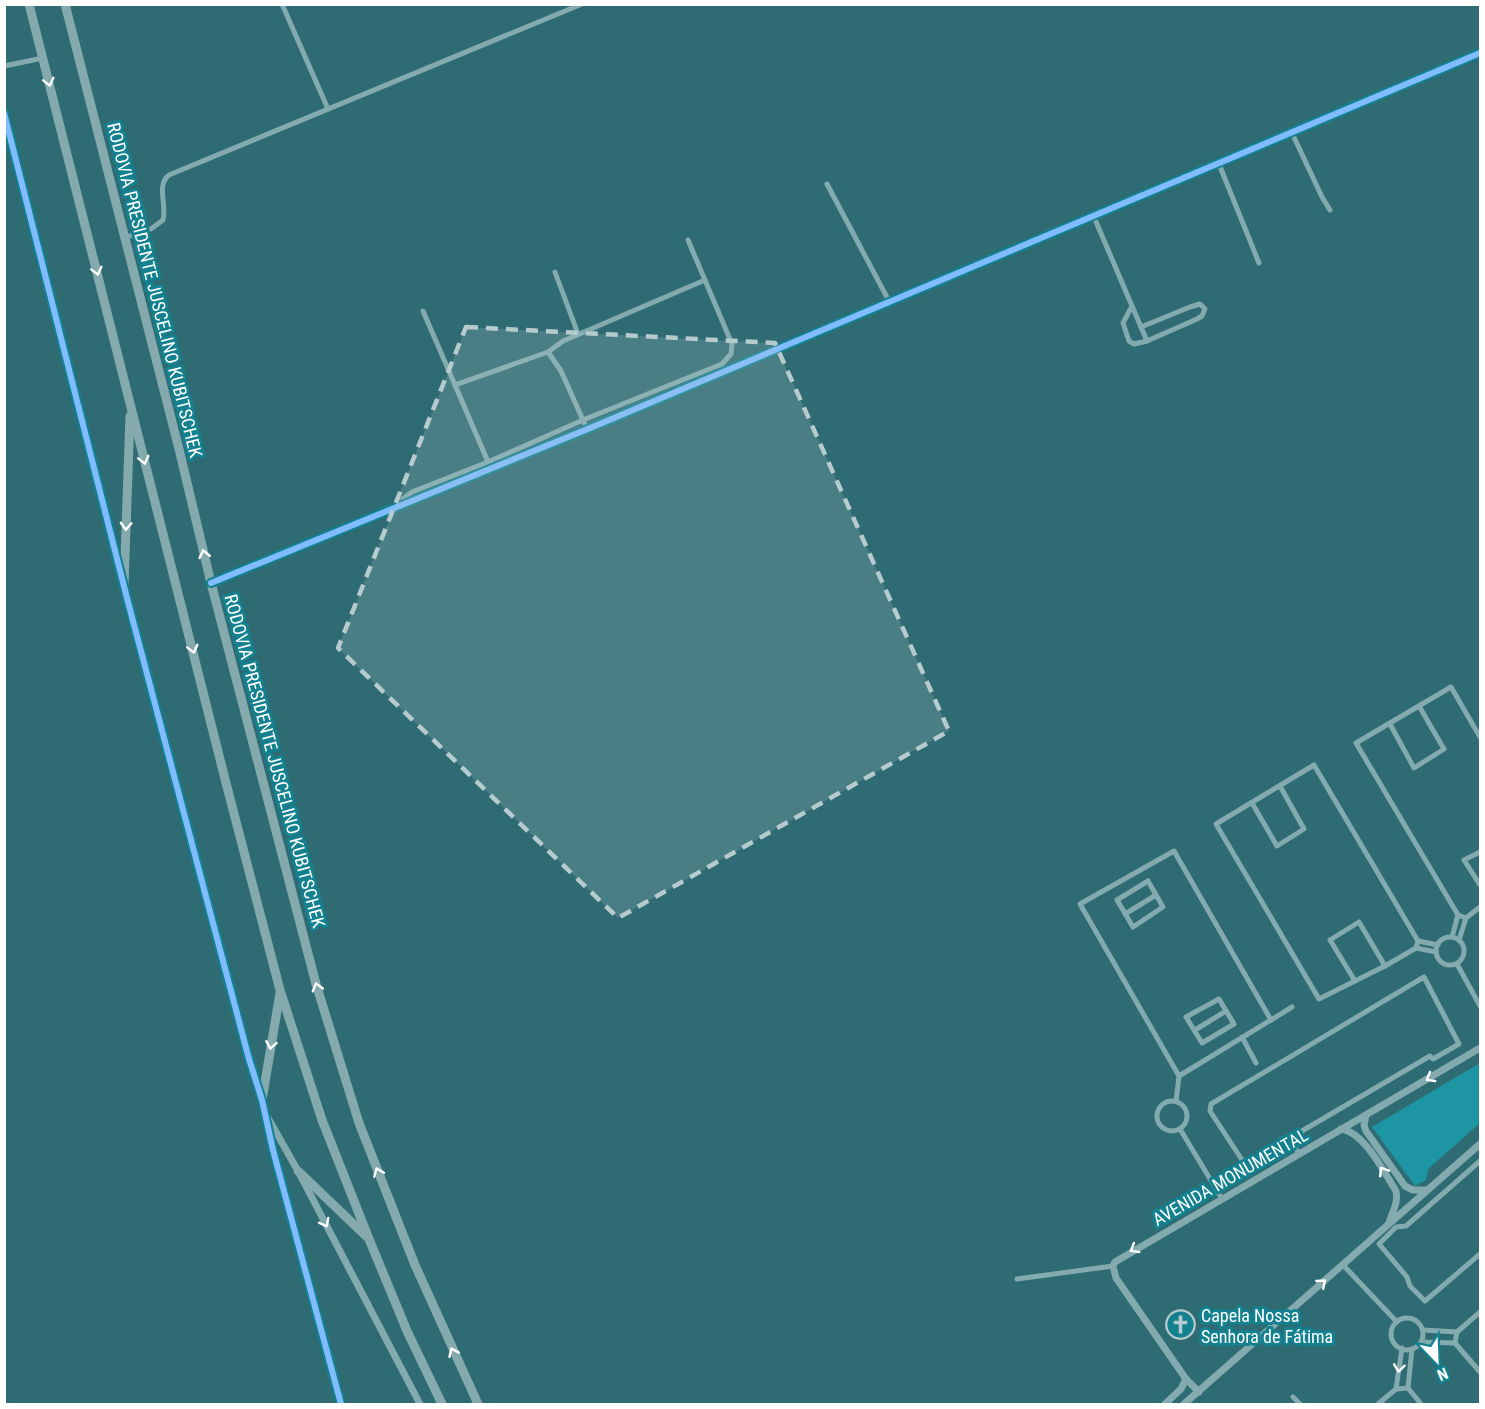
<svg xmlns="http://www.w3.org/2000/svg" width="1485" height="1409" font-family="'Roboto Condensed',sans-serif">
	<rect width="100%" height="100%" fill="#2f6b73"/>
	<!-- green -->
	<polygon fill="#1e95a2" points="1480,1063 1480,1123 1428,1169 1426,1180 1415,1186 1372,1127"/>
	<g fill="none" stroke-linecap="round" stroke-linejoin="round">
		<!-- minor -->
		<g stroke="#83abaf" stroke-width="5">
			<polyline points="282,4 328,109"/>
			<polyline points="4,66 43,58"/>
			<polyline points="1292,133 1322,197 1330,210"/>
			<polyline points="1219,164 1259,263"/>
			<polyline points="827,184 890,303"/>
			<polyline points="1094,217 1147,341"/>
			<path d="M124 238 151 229 163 220C167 205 156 185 169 175L582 4"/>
			<polyline points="555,272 578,334"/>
			<polyline points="1132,306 1123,323 1129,341 1134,344 1147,341 1197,319 1202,316 1205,309 1200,304 1190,307 1141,327"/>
			<polyline points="423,311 455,385 548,352 561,371 587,429"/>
			<polyline points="548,352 563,341 705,280"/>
			<polyline points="455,385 488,462 583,420 722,364 731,354 732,344 688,240"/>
			<polyline points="402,505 403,499 412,492 488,462"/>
			<polyline points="211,583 595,426 1480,53"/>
			<polyline points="1390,724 1414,768 1444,749 1419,706"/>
			<polyline points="1480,737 1451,687 1356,743 1458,915 1466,918 1480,907"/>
			<polygon points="1314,765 1418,941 1416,948 1385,966 1319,999 1216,824"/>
			<polyline points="1252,803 1277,846 1304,829 1280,786"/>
			<polyline points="1480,852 1464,860 1480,885"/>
			<polygon points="1148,881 1163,907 1133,927 1117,900"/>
			<polyline points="1125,914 1156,895"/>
			<polyline points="1452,937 1458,915"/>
			<circle cx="1450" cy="951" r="14"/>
			<polyline points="1459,940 1466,918"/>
			<polyline points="1418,941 1438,945"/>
			<polyline points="1416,948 1436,952"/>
			<polyline points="1457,964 1480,1006"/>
			<polygon points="1424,977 1459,1044 1433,1059 1430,1056 1290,1138 1271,1155 1246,1166 1210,1111 1211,1104"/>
			<polyline points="1355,981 1330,940 1359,922 1385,966"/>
			<polygon points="1219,999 1234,1024 1202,1043 1186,1017"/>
			<polyline points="1271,1020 1292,1007"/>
			<polyline points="1195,1030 1226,1011"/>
			<polyline points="1242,1037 1256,1063"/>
			<circle cx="1172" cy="1116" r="15"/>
			<polyline points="1176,1102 1179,1076 1080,904 1174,851 1271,1020 1179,1076"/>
			<polyline points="1180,1129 1222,1199"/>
			<polyline points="1290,1138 1299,1154"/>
			<polyline points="1480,1161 1406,1226 1396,1227 1379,1244 1407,1277 1410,1286 1425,1301 1480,1254"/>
			<polyline points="1343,1265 1397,1322"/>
			<polyline points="1017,1279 1113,1266"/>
			<circle cx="1407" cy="1334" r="16"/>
			<polyline points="1423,1330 1457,1332"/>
			<polyline points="1421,1342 1455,1343 1480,1372"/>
			<polyline points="1455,1343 1457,1332 1480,1312"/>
			<polyline points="1408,1388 1412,1349"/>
			<polyline points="1396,1389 1402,1348"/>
			<polyline points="1293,1397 1300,1404"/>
			<polyline points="1378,1404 1396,1389 1408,1388 1421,1404"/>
		</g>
		<!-- tertiary -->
		<g stroke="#83abaf" stroke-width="7">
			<polyline points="4,113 128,602 249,1059 262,1100 273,1150 341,1404"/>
			<polyline points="1366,1115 1364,1125 1366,1131 1405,1186 1413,1190 1427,1190"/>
			<polyline points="268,1118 298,1171 420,1404"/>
			<path d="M1341 1129C1364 1132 1384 1172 1396 1191 1399 1202 1392 1212 1389 1223"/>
			<polyline points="1199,1392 1186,1379 1116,1278 1113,1266 1115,1262 1480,1048"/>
			<polyline points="1165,1404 1181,1389 1186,1379"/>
			<polyline points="1184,1404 1480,1144"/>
		</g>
		<!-- trunk -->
		<g stroke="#84aaae" stroke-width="9">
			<polyline points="29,4 226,783 280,990 322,1120 369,1239 407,1331 442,1404"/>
			<polyline points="65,4 179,449 211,583 316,984 359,1123 415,1265 478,1404"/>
			<polyline points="124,585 130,416"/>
			<polyline points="262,1100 280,993"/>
			<polyline points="298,1171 366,1236"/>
		</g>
		<defs>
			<g id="cycleway">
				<polyline points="4,113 128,602 249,1059 262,1100 273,1150 341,1404"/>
				<polyline points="211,583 595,426 1480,53"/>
			</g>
		</defs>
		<!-- cycleway casing -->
		<use href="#cycleway" stroke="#13818f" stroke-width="10"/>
		<!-- cycleway -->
		<use href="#cycleway" stroke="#80bcff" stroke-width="6"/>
	</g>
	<!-- one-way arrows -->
	<defs><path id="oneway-chevron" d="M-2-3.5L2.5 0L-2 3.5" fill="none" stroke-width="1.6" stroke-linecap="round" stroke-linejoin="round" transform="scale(1.5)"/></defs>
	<g stroke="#fff">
		<use href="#oneway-chevron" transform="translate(49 82) rotate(76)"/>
		<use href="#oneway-chevron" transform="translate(97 271) rotate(76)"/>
		<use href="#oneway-chevron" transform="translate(144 460) rotate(76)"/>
		<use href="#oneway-chevron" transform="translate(126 526) rotate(92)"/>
		<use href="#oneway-chevron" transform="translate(204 554) rotate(-103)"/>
		<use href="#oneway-chevron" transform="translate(193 649) rotate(76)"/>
		<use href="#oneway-chevron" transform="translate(317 987) rotate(-106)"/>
		<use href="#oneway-chevron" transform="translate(271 1045) rotate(100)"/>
		<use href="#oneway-chevron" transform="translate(1430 1078) rotate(150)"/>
		<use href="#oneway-chevron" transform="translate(1383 1171) rotate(-123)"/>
		<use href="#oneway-chevron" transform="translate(378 1172) rotate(-112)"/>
		<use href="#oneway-chevron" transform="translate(325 1223) rotate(63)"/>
		<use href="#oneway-chevron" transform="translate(1134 1249) rotate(150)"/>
		<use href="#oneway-chevron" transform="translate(1322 1283) rotate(-41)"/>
		<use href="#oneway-chevron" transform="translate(453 1352) rotate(-114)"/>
		<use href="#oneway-chevron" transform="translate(1399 1368) rotate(97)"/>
	</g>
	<!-- marked area -->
	<path fill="#b6cbce" fill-opacity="0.2" stroke="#b6cbce" stroke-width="4.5" stroke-dasharray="12 8" stroke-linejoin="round" d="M466 327 775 343 949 731 618 918 338 648Z"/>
	<!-- icons -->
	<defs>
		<symbol id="church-ring" viewBox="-11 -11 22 22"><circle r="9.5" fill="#13818f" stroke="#b6cbce" stroke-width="1.5"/><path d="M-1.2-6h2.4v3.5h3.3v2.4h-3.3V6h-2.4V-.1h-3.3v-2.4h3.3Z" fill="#b6cbce"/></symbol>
	</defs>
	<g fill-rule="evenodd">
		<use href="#church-ring" x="1164" y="1308" width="33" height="33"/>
	</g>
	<g text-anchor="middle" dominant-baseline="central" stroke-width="6" stroke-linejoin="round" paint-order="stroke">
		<!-- street labels -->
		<g font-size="18" fill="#fff" stroke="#13818f">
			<text transform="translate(155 290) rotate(76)">RODOVIA PRESIDENTE JUSCELINO KUBITSCHEK</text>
			<text transform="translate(275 761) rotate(75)">RODOVIA PRESIDENTE JUSCELINO KUBITSCHEK</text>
			<text transform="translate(1230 1177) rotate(-30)">AVENIDA MONUMENTAL</text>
		</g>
		<!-- poi labels -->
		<g font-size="18" fill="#fff" stroke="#13818f" text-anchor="start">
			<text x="1201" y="1315">Capela Nossa<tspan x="1201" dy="21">Senhora de Fátima</tspan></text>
		</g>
	</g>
	<!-- border -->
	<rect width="1485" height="1409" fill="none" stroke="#ffffff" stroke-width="12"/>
	<!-- north arrow -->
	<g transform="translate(1437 1361) rotate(157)" stroke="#13818f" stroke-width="4.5" paint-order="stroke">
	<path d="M0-4.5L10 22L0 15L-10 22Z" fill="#ffffff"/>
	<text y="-9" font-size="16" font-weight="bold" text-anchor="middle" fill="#ffffff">N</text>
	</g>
</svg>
